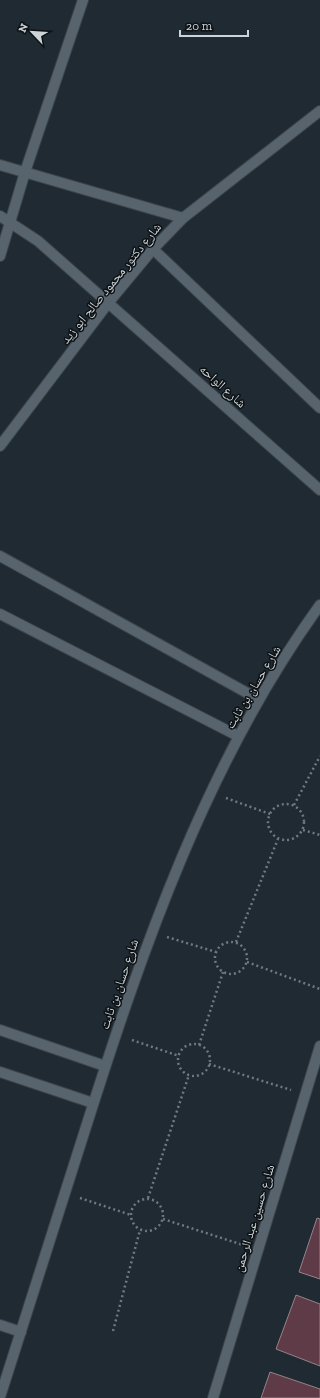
<svg xmlns="http://www.w3.org/2000/svg" width="320" height="1398" font-family="'Zilla Slab','Noto Naskh Arabic',serif">
	<rect width="100%" height="100%" fill="#1f2a32"/>
	<!-- building -->
	<g fill="#5f3b48" stroke="#948389">
		<polygon points="317,1218 320,1219 320,1279 299,1272"/>
		<polygon points="296,1295 320,1304 320,1366 276,1349"/>
		<polygon points="270,1372 320,1389 320,1398 261,1398"/>
	</g>
	<g fill="none" stroke-linecap="round" stroke-linejoin="round">
		<defs>
			<g id="minor">
				<polyline points="0,165 183,218"/>
				<polyline points="0,216 38,241 320,490"/>
				<polyline points="153,249 320,408"/>
				<polyline points="0,256 25,172 83,0"/>
				<polyline points="0,446 109,302 153,249 183,218 320,111"/>
				<polyline points="0,556 258,699"/>
				<polyline points="0,614 238,736"/>
				<polyline points="0,1030 105,1066"/>
				<polyline points="0,1072 93,1103"/>
				<polyline points="0,1325 21,1332"/>
				<path d="M0 1397C29 1308 57 1219 85 1130 143 947 207 761 320 605"/>
				<polyline points="213,1398 320,1046"/>
			</g>
		</defs>
		<!-- minor casing -->
		<use href="#minor" stroke="#3c444b" stroke-width="12"/>
		<!-- path -->
		<g stroke="#707980" stroke-width="2.5" stroke-dasharray="2 3" stroke-linecap="butt">
			<polyline points="226,798 270,814"/>
			<circle cx="286" cy="822" r="18"/>
			<polyline points="294,805 320,756"/>
			<polyline points="303,830 320,835"/>
			<polyline points="167,937 216,952"/>
			<polyline points="236,942 278,839"/>
			<circle cx="231" cy="958" r="16"/>
			<polyline points="247,962 320,989"/>
			<polyline points="132,1040 179,1056"/>
			<circle cx="194" cy="1060" r="16"/>
			<polyline points="199,1045 223,972"/>
			<polyline points="209,1064 291,1090"/>
			<polyline points="80,1198 131,1215"/>
			<polyline points="148,1198 189,1075"/>
			<circle cx="147" cy="1215" r="16"/>
			<polyline points="163,1219 243,1245"/>
			<polyline points="113,1331 140,1230"/>
		</g>
		<!-- minor -->
		<use href="#minor" stroke="#58646d" stroke-width="10"/>
	</g>
	<g text-anchor="middle" dominant-baseline="central" stroke-width="3" stroke-linejoin="round" paint-order="stroke">
		<!-- street labels -->
		<g font-size="13" fill="#cdd4d9" stroke="#0d1215">
			<text transform="translate(111 283) rotate(-51)">شارع دكتور محمود صالح ابو زيد</text>
			<text transform="translate(223 386) rotate(42)">شارع الواحه</text>
			<text transform="translate(253 687) rotate(-59)">شارع حسان بن ثابت</text>
			<text transform="translate(119 984) rotate(-71)">شارع حسان بن ثابت</text>
			<text transform="translate(254 1218) rotate(-73)">شارع حسين عبد الرحمن</text>
		</g>
	</g>
	<!-- north arrow -->
	<g transform="translate(32 32) rotate(295)" stroke="#0d1215" stroke-width="3" paint-order="stroke">
	<path d="M0-3L7 15L0 10L-7 15Z" fill="#cdd4d9"/>
	<text y="-6" font-size="11" font-weight="bold" text-anchor="middle" fill="#cdd4d9">N</text>
	</g>
	<!-- scale -->
	<path d="M180 30v6h68v-6" fill="none" stroke="#cdd4d9" stroke-width="2"/>
	<text x="186" y="30" font-size="12" fill="#cdd4d9" stroke="#0d1215" stroke-width="3" paint-order="stroke">20 m</text>
</svg>
